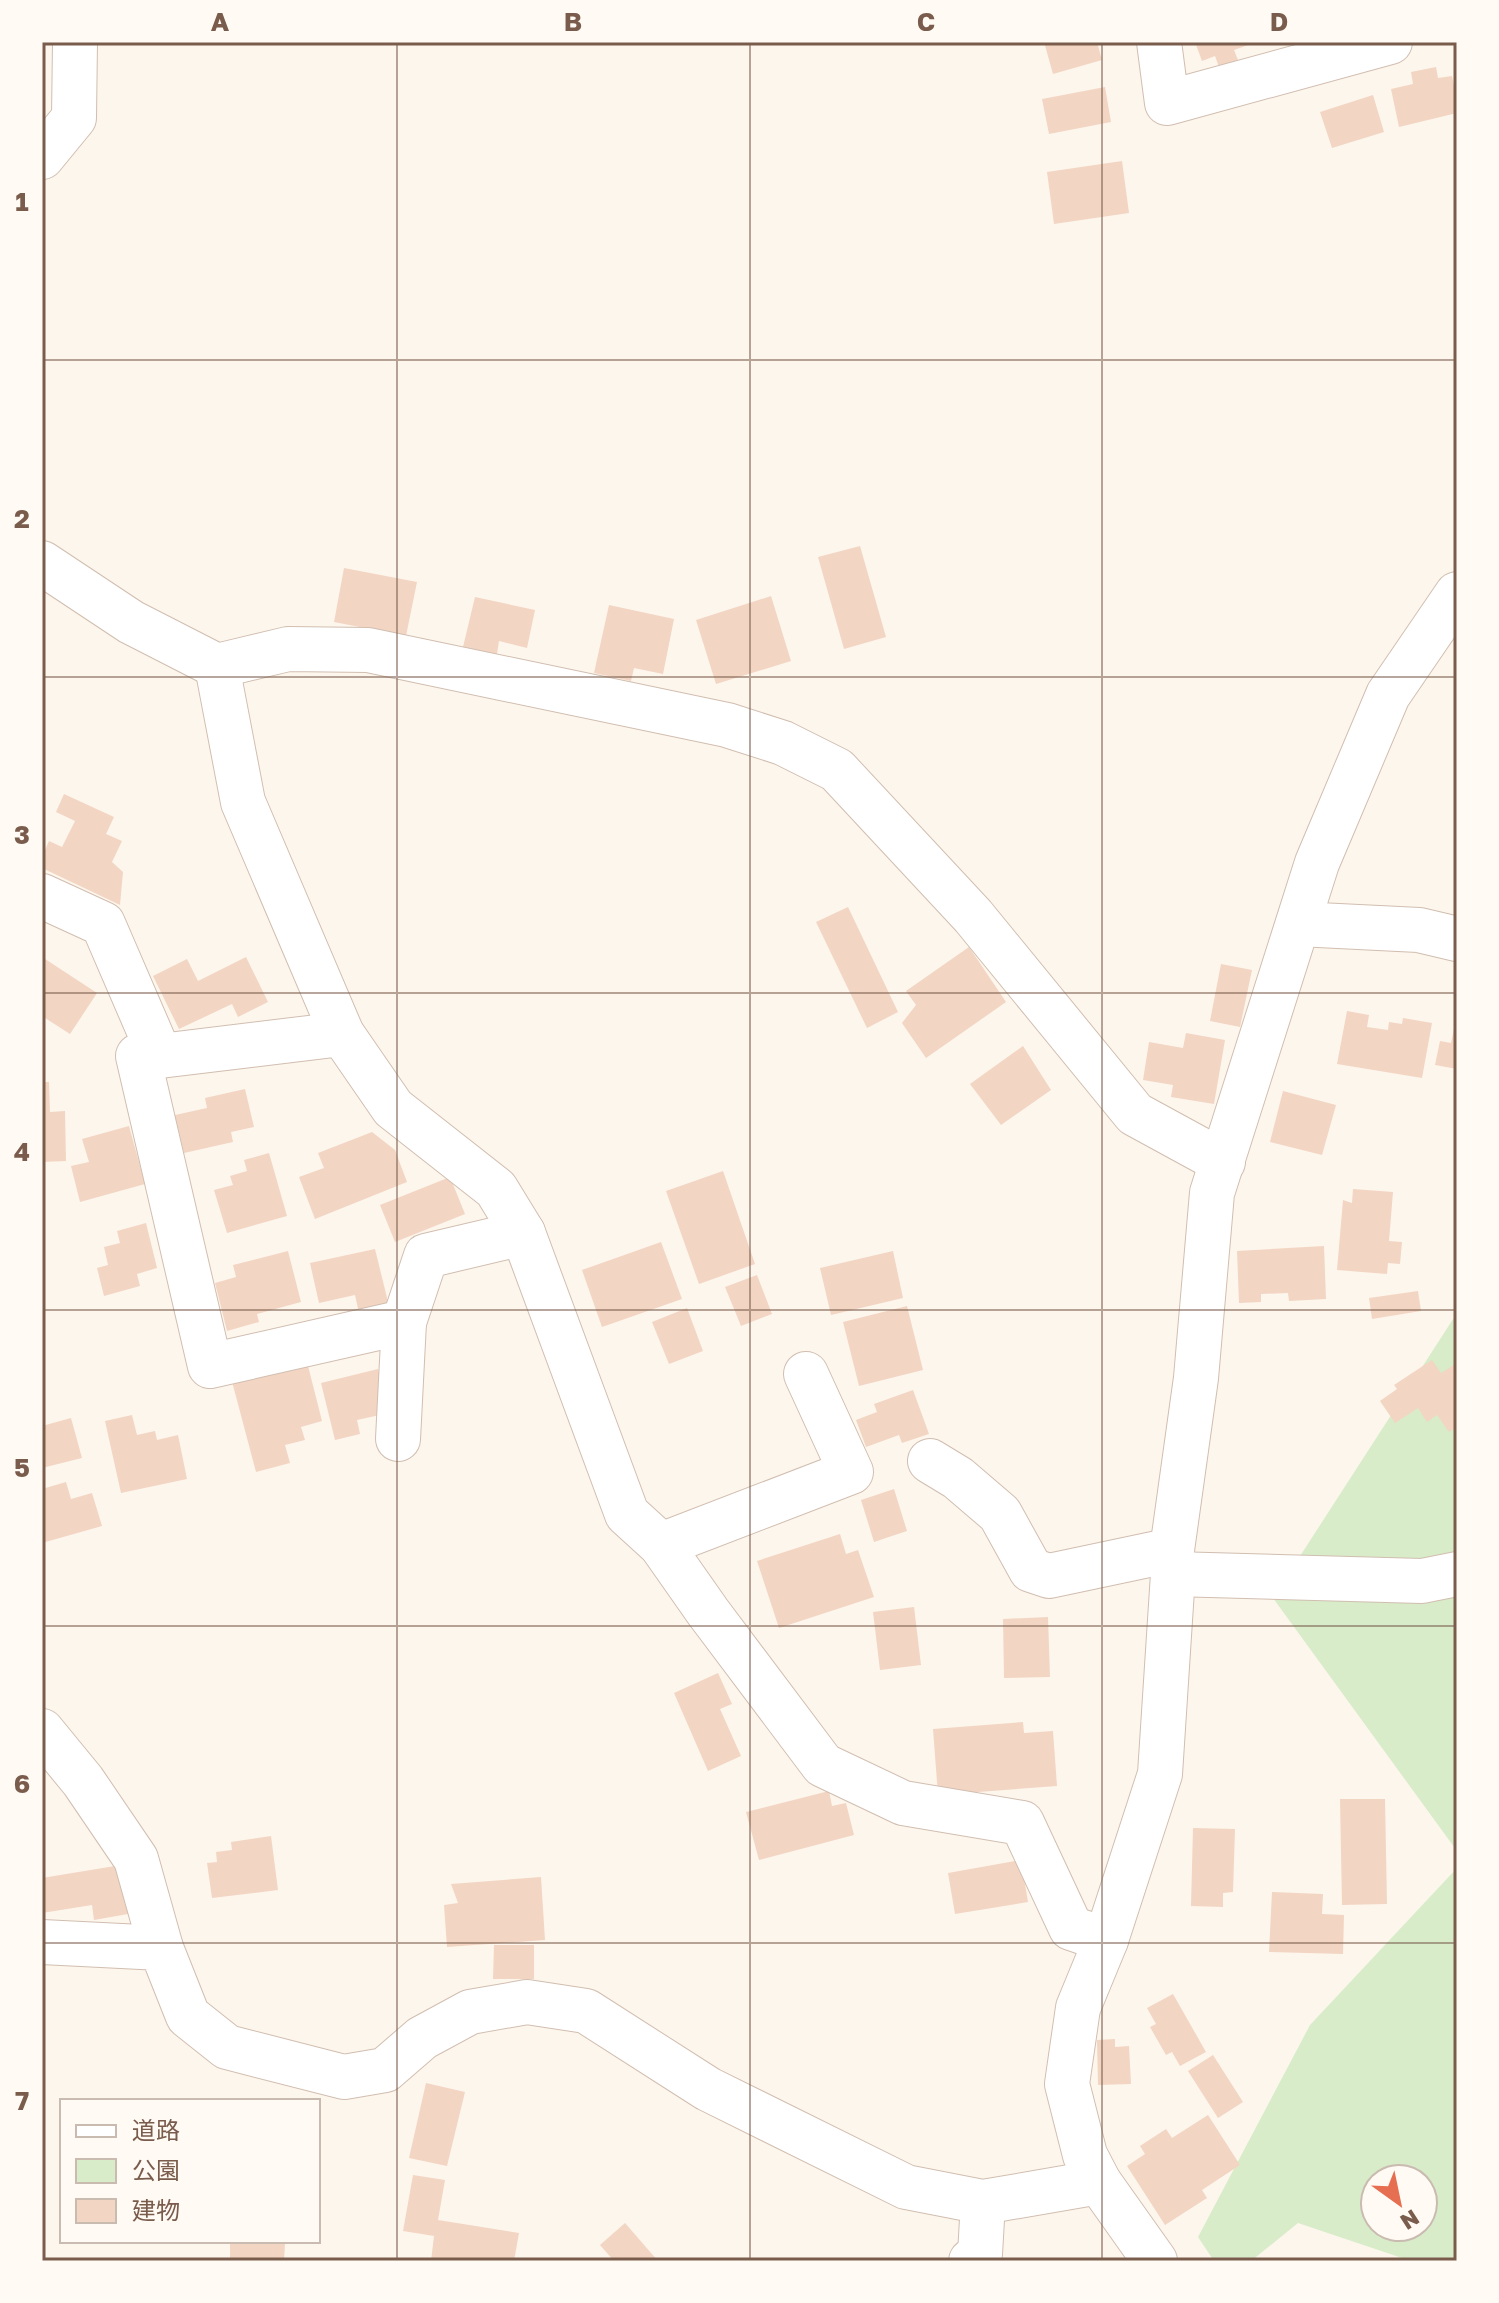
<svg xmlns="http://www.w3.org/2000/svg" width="1499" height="2303" font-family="'Golos Text','Noto Sans JP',sans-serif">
	<rect width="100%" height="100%" fill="#fdf6ec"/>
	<!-- green -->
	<g fill="#d8ecc9" fill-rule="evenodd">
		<polygon points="1457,1313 1457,1851 1273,1598"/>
		<path d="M1457 1868V2261H1411L1298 2223 1251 2261H1214L1198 2237 1310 2025ZM1375 2179H1423V2227H1375Z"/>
	</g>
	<!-- building -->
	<g fill="#f3d5c3">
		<polygon points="1044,42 1097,42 1102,60 1053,74"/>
		<polygon points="1195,42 1250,42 1251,44 1234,50 1238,60 1219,67 1215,56 1202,61"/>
		<polygon points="1436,67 1438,78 1452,76 1457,100 1457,113 1399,127 1391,89 1413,84 1411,72"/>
		<polygon points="1105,87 1111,122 1049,134 1042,99"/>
		<polygon points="1373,95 1384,132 1332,148 1320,112"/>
		<polygon points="1122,161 1129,213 1054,224 1047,172"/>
		<polygon points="860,546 886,637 844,649 818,557"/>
		<polygon points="344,568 417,582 406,636 334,622"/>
		<polygon points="771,596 791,661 716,684 696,620"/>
		<polygon points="475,597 535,610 527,648 499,641 497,654 463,647"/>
		<polygon points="609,605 674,619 663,674 634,668 631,681 594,673"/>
		<polygon points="64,794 114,817 106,834 122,841 112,862 123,872 120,905 42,868 42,857 49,841 62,847 75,821 56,812"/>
		<polygon points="848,907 898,1012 867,1028 816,922"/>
		<polygon points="969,947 1006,1002 926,1058 902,1023 916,1005 906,991"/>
		<polygon points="42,957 97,993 70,1034 42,1016"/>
		<polygon points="246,957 268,1002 238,1017 232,1004 179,1029 153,976 187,959 198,981"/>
		<polygon points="1221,964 1252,970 1240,1027 1210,1021"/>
		<polygon points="1347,1011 1369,1015 1367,1027 1388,1030 1389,1022 1402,1024 1403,1018 1432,1023 1422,1078 1337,1064"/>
		<polygon points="1456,1020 1457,1069 1435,1065 1440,1041 1451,1043"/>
		<polygon points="1186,1033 1225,1040 1214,1104 1171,1097 1173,1085 1143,1080 1149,1042 1183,1048"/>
		<polygon points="1023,1046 1051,1090 1001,1125 970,1084"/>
		<polygon points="42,1082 49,1082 50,1112 65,1111 66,1161 42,1162"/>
		<polygon points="245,1089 254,1127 231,1132 233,1142 184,1153 175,1115 207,1108 205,1098"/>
		<polygon points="1283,1091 1336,1105 1322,1155 1270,1142"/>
		<polygon points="129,1126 145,1184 80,1202 71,1166 89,1162 82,1139"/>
		<polygon points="372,1132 395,1150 407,1182 315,1219 299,1177 324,1168 318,1153"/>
		<polygon points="269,1153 287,1216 227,1233 214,1190 233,1185 230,1176 247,1171 244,1160"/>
		<polygon points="723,1171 755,1264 699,1284 666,1191"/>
		<polygon points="450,1177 465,1214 395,1242 380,1205"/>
		<polygon points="1353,1189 1393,1192 1389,1241 1402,1242 1400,1264 1388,1263 1387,1274 1337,1270 1343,1200 1352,1203"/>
		<polygon points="146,1223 157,1268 137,1274 140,1286 104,1296 97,1268 108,1265 104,1247 120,1243 117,1231"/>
		<polygon points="661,1242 682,1299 602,1327 582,1270"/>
		<polygon points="1324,1246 1326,1299 1289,1301 1288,1293 1261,1294 1261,1302 1239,1303 1237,1251"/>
		<polygon points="375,1249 389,1306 359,1313 355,1295 319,1303 310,1263"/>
		<polygon points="288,1251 301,1302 257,1314 259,1322 227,1331 215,1283 236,1277 233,1265"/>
		<polygon points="893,1251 903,1298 831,1315 820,1268"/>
		<polygon points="757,1275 772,1314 741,1326 725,1287"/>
		<polygon points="1418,1291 1421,1311 1372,1319 1369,1298"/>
		<polygon points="907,1306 923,1370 859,1386 843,1322"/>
		<polygon points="687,1308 703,1351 669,1364 652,1322"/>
		<polygon points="305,1354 322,1421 301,1427 305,1440 285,1445 290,1463 256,1472 230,1374"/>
		<polygon points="1432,1360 1441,1373 1457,1363 1457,1427 1449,1432 1437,1415 1427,1422 1418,1408 1395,1423 1380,1401 1397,1389 1394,1385"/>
		<polygon points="378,1369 389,1413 357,1420 360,1434 335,1440 321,1383"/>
		<polygon points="913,1390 929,1434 902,1443 899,1435 866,1447 856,1420 877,1412 874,1404"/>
		<polygon points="132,1415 137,1435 155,1431 157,1440 178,1435 187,1479 121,1493 105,1421"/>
		<polygon points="71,1418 82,1458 42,1468 42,1426"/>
		<polygon points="66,1482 71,1499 92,1493 102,1526 42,1543 42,1489"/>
		<polygon points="894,1489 907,1531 874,1542 861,1500"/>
		<polygon points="840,1534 846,1554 858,1550 874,1597 779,1628 757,1561"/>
		<polygon points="914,1607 921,1665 880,1670 873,1612"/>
		<polygon points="1048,1617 1050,1677 1004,1678 1003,1619"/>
		<polygon points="718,1673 732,1704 720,1709 741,1756 708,1771 674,1693"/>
		<polygon points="1023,1722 1024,1733 1053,1731 1057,1786 938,1795 933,1729"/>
		<polygon points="829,1791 832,1806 846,1803 854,1835 759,1860 746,1812"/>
		<polygon points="1340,1799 1385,1799 1387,1904 1342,1905"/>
		<polygon points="1193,1828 1235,1829 1233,1892 1223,1893 1223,1907 1191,1906"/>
		<polygon points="271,1836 278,1890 212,1898 207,1863 217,1862 216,1852 232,1850 231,1842"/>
		<polygon points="1021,1860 1028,1902 955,1914 948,1873"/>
		<polygon points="121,1865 128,1914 94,1920 92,1905 42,1913 42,1878"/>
		<polygon points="541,1877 545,1940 447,1947 444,1905 458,1903 451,1884"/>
		<polygon points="1272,1892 1323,1894 1322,1914 1344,1915 1343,1954 1269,1952"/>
		<polygon points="494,1945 534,1945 534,1979 493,1979"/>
		<polygon points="1173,1994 1206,2052 1180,2066 1172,2052 1166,2055 1150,2027 1156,2024 1147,2008"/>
		<polygon points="1115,2039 1115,2047 1129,2046 1131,2084 1098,2085 1097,2040"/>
		<polygon points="1213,2055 1243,2102 1218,2118 1188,2071"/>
		<polygon points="426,2083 465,2092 447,2166 409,2158"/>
		<polygon points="1208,2115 1240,2165 1202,2190 1207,2198 1165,2225 1127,2166 1145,2154 1140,2146 1166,2129 1172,2138"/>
		<polygon points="413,2175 445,2180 438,2220 519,2233 514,2261 431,2261 434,2236 403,2231"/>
		<polygon points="625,2223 658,2261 614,2261 600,2245"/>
		<polygon points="230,2243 285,2243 284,2261 230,2261"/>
	</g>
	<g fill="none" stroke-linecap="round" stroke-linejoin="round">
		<defs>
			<g id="minor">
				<polyline points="1159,42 1167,103 1390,42"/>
				<polyline points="42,157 74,118 75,42"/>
				<polyline points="42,563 131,622 217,666 288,649 368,650 727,725 783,743 837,770 973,916 1135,1114 1223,1162"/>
				<polyline points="217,666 243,802 342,1034 393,1108 496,1189 523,1233 627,1514 661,1545 708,1612 823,1765 903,1803 1022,1823 1071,1928 1106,1940"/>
				<polyline points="42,896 103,924 160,1056 138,1056 210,1366 404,1322 426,1256 523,1233"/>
				<polyline points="1298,924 1419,930 1457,939"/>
				<polyline points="160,1056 342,1034"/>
				<polyline points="398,1439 404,1322"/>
				<polyline points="930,1461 958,1478 1000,1514 1031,1570 1049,1576 1172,1550"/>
				<polyline points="661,1545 851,1472 806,1374"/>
				<polyline points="1173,1574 1422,1581 1457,1574"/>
				<polyline points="42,1731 83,1781 136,1859 161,1948"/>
				<polyline points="42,1942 161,1948 188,2016 227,2047 344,2077 385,2070 422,2038 470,2012 527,2002 586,2011 708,2089 906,2187 983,2202 1099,2182"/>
				<polyline points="971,2261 980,2254 983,2202"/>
				<polyline points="1155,2261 1099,2182 1085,2155 1067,2084 1078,2008 1106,1940 1160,1774 1173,1574 1172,1550 1196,1378 1212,1193 1317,863 1388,695 1457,594"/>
			</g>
		</defs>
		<!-- minor casing -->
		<use href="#minor" stroke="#d1beb0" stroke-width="46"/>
		<!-- minor -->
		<use href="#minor" stroke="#fff" stroke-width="44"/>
	</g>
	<!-- grid -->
	<path fill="none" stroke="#7a5c4d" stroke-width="2" stroke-opacity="0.55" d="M397 42V2261M750 42V2261M1102 42V2261M42 360H1457M42 677H1457M42 993H1457M42 1310H1457M42 1626H1457M42 1943H1457"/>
	<!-- border -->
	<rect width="1499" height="2303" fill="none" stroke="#fffaf3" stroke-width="88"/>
	<!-- legend -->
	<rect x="60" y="2099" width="260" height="144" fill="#fffaf3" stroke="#cabbb1" stroke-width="2"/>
	<rect x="76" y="2125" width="40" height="12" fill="#ffffff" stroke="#cabbb1" stroke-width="2"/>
	<text x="132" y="2139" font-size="24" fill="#7a5c4d">道路</text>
	<rect x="76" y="2159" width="40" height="24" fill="#d8ecc9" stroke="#cabbb1" stroke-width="2"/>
	<text x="132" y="2179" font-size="24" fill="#7a5c4d">公園</text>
	<rect x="76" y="2199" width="40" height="24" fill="#f3d5c3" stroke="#cabbb1" stroke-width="2"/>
	<text x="132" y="2219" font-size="24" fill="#7a5c4d">建物</text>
	<!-- north arrow -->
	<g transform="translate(1399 2203) rotate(147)"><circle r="38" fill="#fffaf3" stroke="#cabbb1" stroke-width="2"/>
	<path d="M0-6L14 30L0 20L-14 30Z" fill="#e76f51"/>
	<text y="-12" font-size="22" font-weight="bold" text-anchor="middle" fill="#7a5c4d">N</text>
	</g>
	<rect x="44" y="44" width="1411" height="2215" fill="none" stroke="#7a5c4d" stroke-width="3"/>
	<g font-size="26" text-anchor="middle" font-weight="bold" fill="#7a5c4d">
		<text x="220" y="31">A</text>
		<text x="573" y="31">B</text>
		<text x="926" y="31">C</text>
		<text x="1279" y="31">D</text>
		<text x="22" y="211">1</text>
		<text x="22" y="528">2</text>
		<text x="22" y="844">3</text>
		<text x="22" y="1161">4</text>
		<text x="22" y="1477">5</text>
		<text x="22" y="1793">6</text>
		<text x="22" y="2110">7</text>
	</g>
</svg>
